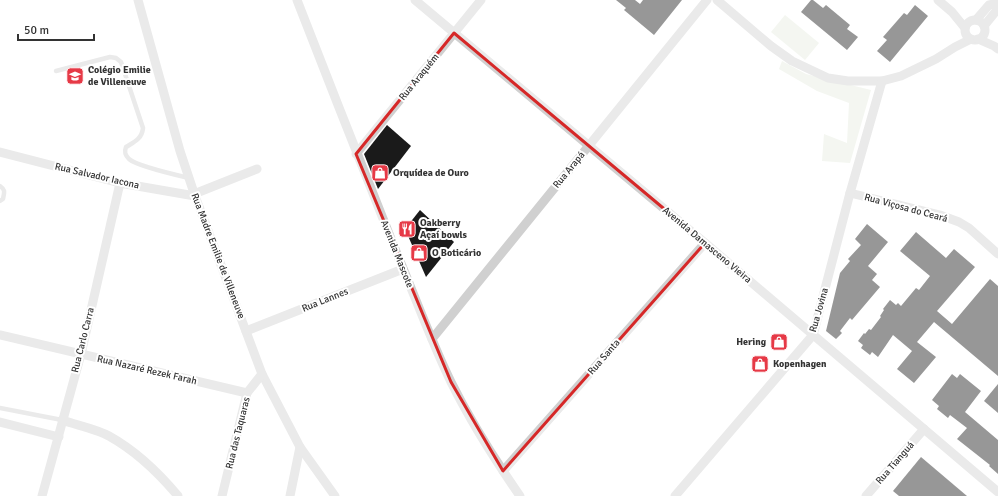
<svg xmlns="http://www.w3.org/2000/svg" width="998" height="496" font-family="Signika,sans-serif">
	<rect width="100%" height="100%" fill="#fff"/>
	<!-- green -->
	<g fill="#e6ecdf">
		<polygon points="785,15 819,43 805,60 771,32"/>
		<polygon points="782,61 806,74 871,90 850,163 822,161 824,134 847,143 849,103 817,91 779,69"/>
	</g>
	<!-- building -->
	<g fill="#1a1a1a">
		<polygon points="616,0 635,0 640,4 643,0 682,0 654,35 624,10 626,8"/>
		<polygon points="811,0 813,0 823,8 826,5 850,25 847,29 858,37 847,50 801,12"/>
		<polygon points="915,5 928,16 890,62 877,51 887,40 883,37 904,13 907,15"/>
		<polygon points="387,125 411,146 378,189 364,154"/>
		<polygon points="420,210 454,242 426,277 405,229"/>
		<polygon points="867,224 888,242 868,266 877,274 872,280 880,287 852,320 850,318 840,331 842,333 836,339 826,331 840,273 850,261 848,259 861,245 855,239"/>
		<polygon points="916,232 946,258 954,249 975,267 937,311 952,324 990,279 998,286 998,376 934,322 917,342 936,357 914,383 897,369 912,351 893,335 878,357 872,352 870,355 861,348 863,345 858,341 864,333 865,334 869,329 871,330 881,317 880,316 884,310 883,309 890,300 896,305 898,303 901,306 916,288 919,290 930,276 900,251"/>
		<polygon points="952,374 957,378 960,374 981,391 965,412 998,440 998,474 989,466 990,465 957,439 967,428 950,415 948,418 937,409 939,406 932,400"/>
		<polygon points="998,384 998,413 984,401"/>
		<polygon points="921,457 967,496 899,496 893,491"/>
	</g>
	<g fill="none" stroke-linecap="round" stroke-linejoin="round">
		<!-- lane -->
		<g stroke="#d0d0d0" stroke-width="4.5">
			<path d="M56 71 110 57 116 58 121 62 143 128C142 139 134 142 126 147 124 152 125 155 129 159 137 166 176 175 189 178"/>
			<path d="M0 186C6 190 4 193 3 199L0 201"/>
			<polyline points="0,408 62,420"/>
		</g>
		<!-- street -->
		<g stroke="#d0d0d0" stroke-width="9">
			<polyline points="138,0 180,151 195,196 262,374 300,447 335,496"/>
			<path d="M297 0C330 85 363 169 397 254 415 296 431 341 451 382 471 422 495 460 520 496"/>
			<polyline points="415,0 705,243 998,492"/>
			<polyline points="717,0 771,46 792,61 828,78 848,81 882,81 901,76 936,59 955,47 971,39"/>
			<polyline points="938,0 952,12 965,28"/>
			<polyline points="976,20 989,5 998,3"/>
			<circle cx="975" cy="30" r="10"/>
			<polyline points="984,26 996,11 998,3"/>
			<polyline points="978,39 994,46 998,49"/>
			<polyline points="0,152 120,183 195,196"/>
			<polyline points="356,154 481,0"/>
			<polyline points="850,193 940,215 959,222 969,228 998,254"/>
			<polyline points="194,194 257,169"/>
			<polyline points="246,331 403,269"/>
			<polyline points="0,335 247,393"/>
			<polyline points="432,339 707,0"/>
			<path d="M62 420C76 425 97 429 109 436 136 451 158 472 178 496"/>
			<polyline points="0,422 59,437"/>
			<polyline points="503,471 705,243"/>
			<polyline points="42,496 81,354 120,183"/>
			<polyline points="222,496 247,393 262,374"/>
			<polyline points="290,496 300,447"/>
			<polyline points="675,496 813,335 850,193 882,81"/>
			<polyline points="866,496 924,429"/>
		</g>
	</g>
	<!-- marked area -->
	<path d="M0 0H998V496H0ZM454 33 705 243 503 471 451 382 356 154Z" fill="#fff" fill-opacity=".55" fill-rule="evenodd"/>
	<path fill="none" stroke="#d62828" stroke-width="3" stroke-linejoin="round" d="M454 33 705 243 503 471 451 382 356 154Z"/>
	<!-- icons -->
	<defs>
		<symbol id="school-square" viewBox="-11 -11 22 22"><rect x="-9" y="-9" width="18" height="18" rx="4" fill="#e63946" stroke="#fff"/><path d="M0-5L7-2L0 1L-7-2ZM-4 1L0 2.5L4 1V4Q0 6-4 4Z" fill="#fff"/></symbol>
		<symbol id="shop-square" viewBox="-11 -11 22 22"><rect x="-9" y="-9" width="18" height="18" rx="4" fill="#e63946" stroke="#fff"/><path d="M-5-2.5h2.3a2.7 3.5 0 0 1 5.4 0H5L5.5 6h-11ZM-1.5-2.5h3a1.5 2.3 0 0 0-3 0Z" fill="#fff"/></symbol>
		<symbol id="restaurant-square" viewBox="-11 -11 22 22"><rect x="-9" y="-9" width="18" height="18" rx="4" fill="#e63946" stroke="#fff"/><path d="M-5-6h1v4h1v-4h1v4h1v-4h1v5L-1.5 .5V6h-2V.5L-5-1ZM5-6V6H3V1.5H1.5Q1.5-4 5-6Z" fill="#fff"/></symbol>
	</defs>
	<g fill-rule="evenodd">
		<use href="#school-square" x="65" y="66" width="20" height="20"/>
		<use href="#shop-square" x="370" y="163" width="20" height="20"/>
		<use href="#restaurant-square" x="397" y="219" width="20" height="20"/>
		<use href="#shop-square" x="409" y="243" width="20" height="20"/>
		<use href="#shop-square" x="769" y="332" width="20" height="20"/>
		<use href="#shop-square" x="750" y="354" width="20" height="20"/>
	</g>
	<g text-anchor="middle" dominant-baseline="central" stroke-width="4" stroke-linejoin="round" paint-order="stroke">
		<!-- poi labels -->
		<g font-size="10" font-weight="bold" fill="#333" stroke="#fff" text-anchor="start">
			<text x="88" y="70">Colégio Emilie<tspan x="88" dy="12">de Villeneuve</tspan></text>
			<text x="393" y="173">Orquídea de Ouro</text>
			<text x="420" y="223">Oakberry<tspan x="420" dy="12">Açaí bowls</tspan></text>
			<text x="432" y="253">O Boticário</text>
			<text x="766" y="342" text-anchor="end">Hering</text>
			<text x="773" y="364">Kopenhagen</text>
		</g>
		<!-- street labels -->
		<g font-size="10" fill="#333" stroke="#fff">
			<text transform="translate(419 77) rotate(-51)">Rua Araquém</text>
			<text transform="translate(569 170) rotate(-51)">Rua Arapá</text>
			<text transform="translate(97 176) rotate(13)">Rua Salvador Iacona</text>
			<text transform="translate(906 208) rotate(15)">Rua Viçosa do Ceará</text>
			<text transform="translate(707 245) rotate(40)">Avenida Damasceno Vieira</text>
			<text transform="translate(397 254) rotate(68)">Avenida Mascote</text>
			<text transform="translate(218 256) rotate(69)">Rua Madre Emilie de Villeneuve</text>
			<text transform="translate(325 300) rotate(-22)">Rua Lannes</text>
			<text transform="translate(819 310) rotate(-74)">Rua Jovina</text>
			<text transform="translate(83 340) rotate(-76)">Rua Carlo Carra</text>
			<text transform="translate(604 357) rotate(-49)">Rua Santa</text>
			<text transform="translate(147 370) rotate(13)">Rua Nazaré Rezek Farah</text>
			<text transform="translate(238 433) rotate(-76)">Rua das Taquaras</text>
			<text transform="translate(895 463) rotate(-49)">Rua Tianguá</text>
		</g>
	</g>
	<!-- scale -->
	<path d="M18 34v6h76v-6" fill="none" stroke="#333333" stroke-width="2"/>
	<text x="24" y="34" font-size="12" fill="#333333" stroke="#ffffff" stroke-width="3" paint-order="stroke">50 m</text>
</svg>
